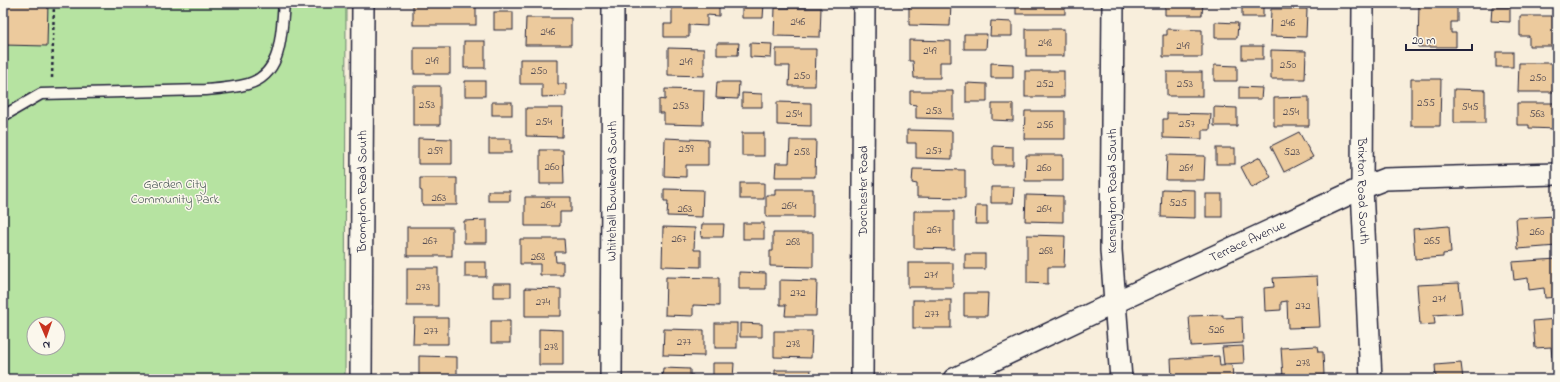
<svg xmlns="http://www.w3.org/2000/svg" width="1560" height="382" font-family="'Indie Flower',sans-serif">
	<rect width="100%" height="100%" fill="#f8eedc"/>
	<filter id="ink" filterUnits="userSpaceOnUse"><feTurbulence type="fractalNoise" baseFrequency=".025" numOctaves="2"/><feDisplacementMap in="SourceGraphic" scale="8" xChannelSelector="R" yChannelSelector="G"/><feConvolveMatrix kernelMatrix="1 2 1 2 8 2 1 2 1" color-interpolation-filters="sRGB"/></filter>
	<g filter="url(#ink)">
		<!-- green -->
		<path fill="#b6e3a1" stroke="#6c826e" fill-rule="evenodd" d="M3 3H346L345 379H3ZM34 324H58V348H34Z"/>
		<!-- building -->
		<g fill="#ecca9d" stroke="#22223b">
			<polygon points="3,3 48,3 47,46 3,45"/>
			<rect x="413" y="3" width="63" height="22"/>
			<rect x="528" y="3" width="38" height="3"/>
			<polygon points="672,3 719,3 719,16 707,15 707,26 689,25 689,37 664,37 664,24 672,24"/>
			<polygon points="742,3 764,3 763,18 742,18"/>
			<polygon points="909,3 951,3 950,26 909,25"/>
			<rect x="965" y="3" width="20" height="4"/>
			<rect x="1016" y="3" width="49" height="11"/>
			<polygon points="1158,3 1203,3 1202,15 1165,15 1165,6 1158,6"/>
			<polygon points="1419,3 1457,3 1457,22 1451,22 1451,33 1456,33 1456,47 1418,47"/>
			<rect x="1242" y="4" width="21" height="13"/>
			<polygon points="1492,7 1510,7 1510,22 1491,21"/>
			<polygon points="775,8 821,8 820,37 774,36"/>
			<polygon points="1271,9 1307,9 1306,37 1270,36"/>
			<rect x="494" y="12" width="19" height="18"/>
			<polygon points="1520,16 1557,16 1557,46 1529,46 1529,36 1520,36"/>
			<polygon points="526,18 571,18 571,45 525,45"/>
			<polygon points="991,21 1012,22 1012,36 990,36"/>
			<polygon points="1215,22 1238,23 1237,38 1215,38"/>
			<rect x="1026" y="29" width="38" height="27"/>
			<polygon points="1167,29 1202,30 1202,57 1163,57 1163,35 1167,35"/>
			<polygon points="964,34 987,34 986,49 964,49"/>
			<polygon points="909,40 951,41 951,62 940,62 940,78 914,78 913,61 909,61"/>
			<rect x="464" y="41" width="21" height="27"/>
			<polygon points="717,43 739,43 738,55 717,55"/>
			<polygon points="750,43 772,44 771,58 750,57"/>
			<rect x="1242" y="46" width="21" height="13"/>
			<rect x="414" y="48" width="36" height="26"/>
			<polygon points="668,48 704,49 704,76 668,75"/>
			<polygon points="776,49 816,49 815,86 789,86 790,66 776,66"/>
			<polygon points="1271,50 1306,51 1305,79 1271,79"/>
			<rect x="1496" y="52" width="17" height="15"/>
			<polygon points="520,59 558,59 558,84 566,84 566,96 542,97 542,84 520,84"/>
			<polygon points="991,63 1013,64 1013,78 991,78"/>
			<polygon points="1519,63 1557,63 1557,92 1518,92"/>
			<polygon points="1214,65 1237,66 1237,81 1214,81"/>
			<rect x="1025" y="71" width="39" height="26"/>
			<rect x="1167" y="72" width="35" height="24"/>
			<polygon points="1411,79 1441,79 1440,126 1411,126"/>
			<rect x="465" y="81" width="20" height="15"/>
			<polygon points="717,82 739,82 738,99 716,98"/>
			<polygon points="966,83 987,84 987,102 966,102"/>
			<rect x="413" y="86" width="27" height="39"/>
			<polygon points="1239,87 1262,88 1261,99 1239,99"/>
			<polygon points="665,89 704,90 703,125 664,124 664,113 659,113 659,99 665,100"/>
			<polygon points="1454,89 1485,90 1485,123 1454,123"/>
			<polygon points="910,91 953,91 953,119 916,118 916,105 910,104"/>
			<polygon points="742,93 762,94 762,107 742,107"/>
			<polygon points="1309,97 1309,126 1274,126 1274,98"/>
			<rect x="492" y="102" width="20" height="13"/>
			<polygon points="777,102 811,103 811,126 777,125"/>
			<polygon points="1517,103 1557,103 1557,129 1529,128 1529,125 1517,125"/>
			<polygon points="992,104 1013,104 1013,121 992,120"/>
			<polygon points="1214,107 1237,108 1237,126 1214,126"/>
			<polygon points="526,108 563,108 562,137 526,136"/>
			<polygon points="1025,111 1065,111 1065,139 1024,139"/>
			<polygon points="1167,113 1211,114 1210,130 1202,130 1202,139 1163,138 1163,119 1167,119"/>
			<polygon points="907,130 952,131 952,159 916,158 916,143 907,143"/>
			<polygon points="1299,132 1313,157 1284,172 1271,146"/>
			<rect x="742" y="133" width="22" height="23"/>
			<polygon points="418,138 452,139 452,164 418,164"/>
			<polygon points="665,138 708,140 708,165 686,165 686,177 664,176"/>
			<rect x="489" y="139" width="22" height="14"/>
			<polygon points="790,140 816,140 815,177 775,177 776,163 789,163"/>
			<polygon points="993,146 1013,147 1013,165 993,165"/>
			<rect x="1216" y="148" width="19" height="16"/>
			<polygon points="540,150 563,150 564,184 540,184"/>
			<polygon points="1026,155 1063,155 1063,181 1025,181"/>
			<polygon points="1167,155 1205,156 1204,180 1166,180"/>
			<polygon points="1260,157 1271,177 1252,188 1241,167"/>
			<polygon points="913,169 965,170 965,198 917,197 917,184 912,183"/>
			<polygon points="420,178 457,178 457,205 422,205 422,191 420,190"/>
			<rect x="740" y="183" width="24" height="16"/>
			<polygon points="991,187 1014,187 1013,203 991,203"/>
			<polygon points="664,189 703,190 702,217 667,216 668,201 664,201"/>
			<polygon points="775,189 813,189 813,217 766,217 766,195 775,195"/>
			<polygon points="1162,189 1195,190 1195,218 1161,217"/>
			<rect x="488" y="191" width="22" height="10"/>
			<rect x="1206" y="194" width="16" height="23"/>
			<polygon points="1026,195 1063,196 1063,222 1025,221"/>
			<polygon points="525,197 571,197 571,212 560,212 560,226 525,226"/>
			<polygon points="976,206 987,206 987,224 975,224"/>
			<polygon points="914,211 954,211 954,249 914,248"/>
			<polygon points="1557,216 1557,246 1518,249 1516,218"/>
			<polygon points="487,220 487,243 464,243 464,221"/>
			<rect x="743" y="223" width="21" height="16"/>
			<polygon points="702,224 724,224 723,237 701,237"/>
			<polygon points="1449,226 1451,253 1443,254 1443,257 1415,259 1413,229"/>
			<rect x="407" y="227" width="45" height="29"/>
			<polygon points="663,227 695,228 694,250 701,250 701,267 662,266"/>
			<polygon points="773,233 813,233 813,267 770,266 770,251 773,251"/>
			<polygon points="1027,235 1065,236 1064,267 1048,267 1048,284 1027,283"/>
			<polygon points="520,239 564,239 565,252 555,252 556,262 563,262 563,275 540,275 540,264 520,264"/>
			<rect x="965" y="254" width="20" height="15"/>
			<polygon points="1557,259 1557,297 1545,298 1544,288 1529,290 1528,278 1514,280 1512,262"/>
			<rect x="465" y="262" width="21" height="15"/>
			<rect x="908" y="263" width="45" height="24"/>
			<rect x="407" y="268" width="31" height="38"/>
			<polygon points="739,272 766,273 766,289 739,289"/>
			<polygon points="1317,276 1320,327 1288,328 1287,301 1281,302 1281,310 1265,311 1264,288 1274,287 1273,278"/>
			<polygon points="666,277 719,278 719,306 693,305 693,316 665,315"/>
			<polygon points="780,280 817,281 816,316 785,316 786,305 780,305"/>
			<rect x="493" y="283" width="18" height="14"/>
			<polygon points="1459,283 1462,313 1434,315 1435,324 1420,325 1417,285"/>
			<polygon points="525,288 561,289 561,316 525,316"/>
			<polygon points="964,293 988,293 987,316 964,316"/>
			<rect x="913" y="300" width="38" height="28"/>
			<polygon points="1223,315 1223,318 1242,317 1243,343 1191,346 1189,316"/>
			<polygon points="414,318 448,318 448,344 413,344"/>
			<polygon points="1557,319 1557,357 1552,357 1551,347 1535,348 1533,321"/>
			<rect x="491" y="321" width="19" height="22"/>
			<rect x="715" y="323" width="22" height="25"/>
			<polygon points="740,323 762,324 762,337 740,337"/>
			<polygon points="539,329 563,330 563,365 539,365"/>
			<polygon points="664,329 704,330 704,356 663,355"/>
			<polygon points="774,331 812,331 811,358 774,357"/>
			<polygon points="1243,346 1244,363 1224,364 1222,347"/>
			<polygon points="1317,346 1318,352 1323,352 1324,375 1283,377 1281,348"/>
			<polygon points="419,356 457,357 457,379 419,379"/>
			<polygon points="1219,356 1220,366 1232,365 1233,379 1172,379 1171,359"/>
			<polygon points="713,363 734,363 733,379 713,379"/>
			<polygon points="1461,363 1463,379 1427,379 1436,378 1435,365"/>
			<polygon points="663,368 690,369 690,375 693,375 693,379 662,379"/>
			<polygon points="775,370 811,370 810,379 775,379"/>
			<polygon points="1267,374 1267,379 1249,379 1249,375"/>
			<polygon points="519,378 549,379 563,379 519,379"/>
		</g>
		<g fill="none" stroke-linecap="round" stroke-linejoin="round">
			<defs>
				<path id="lane" d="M3 116 41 94 205 90C219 89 234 88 248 84 283 74 281 33 284 3"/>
				<g id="street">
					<polyline points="1113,3 1111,250 1121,379"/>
					<path id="s1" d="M1363 3 1362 188 1371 379"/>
					<path id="s2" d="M361 379 363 3"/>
					<path id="s3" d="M611 379 613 3"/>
					<path id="s4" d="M862 379 864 3"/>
					<path id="s5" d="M954 379 1116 302 1362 188 1385 179 1557 174"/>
				</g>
			</defs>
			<!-- lane casing -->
			<use href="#lane" stroke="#22223b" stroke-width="13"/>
			<!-- street casing -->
			<use href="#street" stroke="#22223b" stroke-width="24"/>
			<!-- path -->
			<polyline stroke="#22223b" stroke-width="2.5" stroke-dasharray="3 3" stroke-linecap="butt" points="52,78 54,3"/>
			<!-- lane -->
			<use href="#lane" stroke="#fbf7ec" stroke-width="10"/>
			<!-- street -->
			<use href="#street" stroke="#fbf7ec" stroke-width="21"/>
		</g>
	</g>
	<g text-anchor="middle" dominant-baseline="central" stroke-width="3" stroke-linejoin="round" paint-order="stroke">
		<!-- number labels -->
		<g font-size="11" fill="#544c54">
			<text x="798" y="22">246</text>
			<text x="1288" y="23">246</text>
			<text x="548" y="32">246</text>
			<text x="1045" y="43">248</text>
			<text x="1183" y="46">249</text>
			<text x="930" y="51">249</text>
			<text x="432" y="61">249</text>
			<text x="686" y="62">249</text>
			<text x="1288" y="65">250</text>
			<text x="539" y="71">250</text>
			<text x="802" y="76">250</text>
			<text x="1538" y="78">250</text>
			<text x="1045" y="84">252</text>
			<text x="1185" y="84">253</text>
			<text x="1426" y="103">255</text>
			<text x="427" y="105">253</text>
			<text x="681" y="106">253</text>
			<text x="1470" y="107">545</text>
			<text x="934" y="111">253</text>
			<text x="1291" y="112">254</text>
			<text x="794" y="114">254</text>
			<text x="1537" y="114">563</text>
			<text x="544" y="122">254</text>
			<text x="1187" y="124">257</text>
			<text x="1045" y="125">256</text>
			<text x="686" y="149">259</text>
			<text x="435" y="151">259</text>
			<text x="934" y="151">257</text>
			<text x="802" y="152">258</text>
			<text x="1292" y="152">523</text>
			<text x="552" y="167">260</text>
			<text x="1044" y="168">260</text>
			<text x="1186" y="168">261</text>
			<text x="439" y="198">263</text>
			<text x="1178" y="203">525</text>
			<text x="548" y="205">264</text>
			<text x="789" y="206">264</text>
			<text x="685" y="209">263</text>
			<text x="1044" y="209">264</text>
			<text x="934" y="230">267</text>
			<text x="1537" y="232">260</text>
			<text x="679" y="239">267</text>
			<text x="430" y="241">267</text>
			<text x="1432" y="241">265</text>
			<text x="793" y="242">268</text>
			<text x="1046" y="251">268</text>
			<text x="538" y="257">268</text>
			<text x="931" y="275">271</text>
			<text x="423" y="287">273</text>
			<text x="798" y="293">272</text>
			<text x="1439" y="299">271</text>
			<text x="543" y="302">274</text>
			<text x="1303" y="306">272</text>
			<text x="932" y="314">277</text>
			<text x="1216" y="330">526</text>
			<text x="431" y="331">277</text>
			<text x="684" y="342">277</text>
			<text x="793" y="344">278</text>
			<text x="551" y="347">278</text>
			<text x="1303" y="363">278</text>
		</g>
		<!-- park labels -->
		<g font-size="13" fill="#4e5c5a" stroke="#fbf7ec">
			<text x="175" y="184">Garden City<tspan x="175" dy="15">Community Park</tspan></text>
		</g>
		<!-- street labels -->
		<g font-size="13" fill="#22223b" stroke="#fbf7ec">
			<text stroke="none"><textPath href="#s2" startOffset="188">Brompton Road South</textPath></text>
			<text stroke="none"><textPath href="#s3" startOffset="188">Whitehall Boulevard South</textPath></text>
			<text stroke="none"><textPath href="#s4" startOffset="188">Dorchester Road</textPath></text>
			<text transform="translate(1112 191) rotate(-90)">Kensington Road South</text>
			<text stroke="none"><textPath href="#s1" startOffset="188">Brixton Road South</textPath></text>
			<text stroke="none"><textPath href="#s5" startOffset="324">Terrace Avenue</textPath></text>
		</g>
	</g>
	<!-- margin -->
	<rect width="1560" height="382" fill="none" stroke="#fbf7ec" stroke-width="16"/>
	<rect x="8" y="8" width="1544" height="366" fill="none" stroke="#22223b" stroke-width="1.5" filter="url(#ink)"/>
	<!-- north arrow -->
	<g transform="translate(46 336) rotate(178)"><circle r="19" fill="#fbf7ec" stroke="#a4a2a5"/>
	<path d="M0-3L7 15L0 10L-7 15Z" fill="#c8321e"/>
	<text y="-6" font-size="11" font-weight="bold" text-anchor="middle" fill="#22223b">N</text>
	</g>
	<!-- scale -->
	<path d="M1406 44v6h66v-6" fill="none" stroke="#22223b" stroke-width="2"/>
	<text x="1412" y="44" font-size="12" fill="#22223b" stroke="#fbf7ec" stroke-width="3" paint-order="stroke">20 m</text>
</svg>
